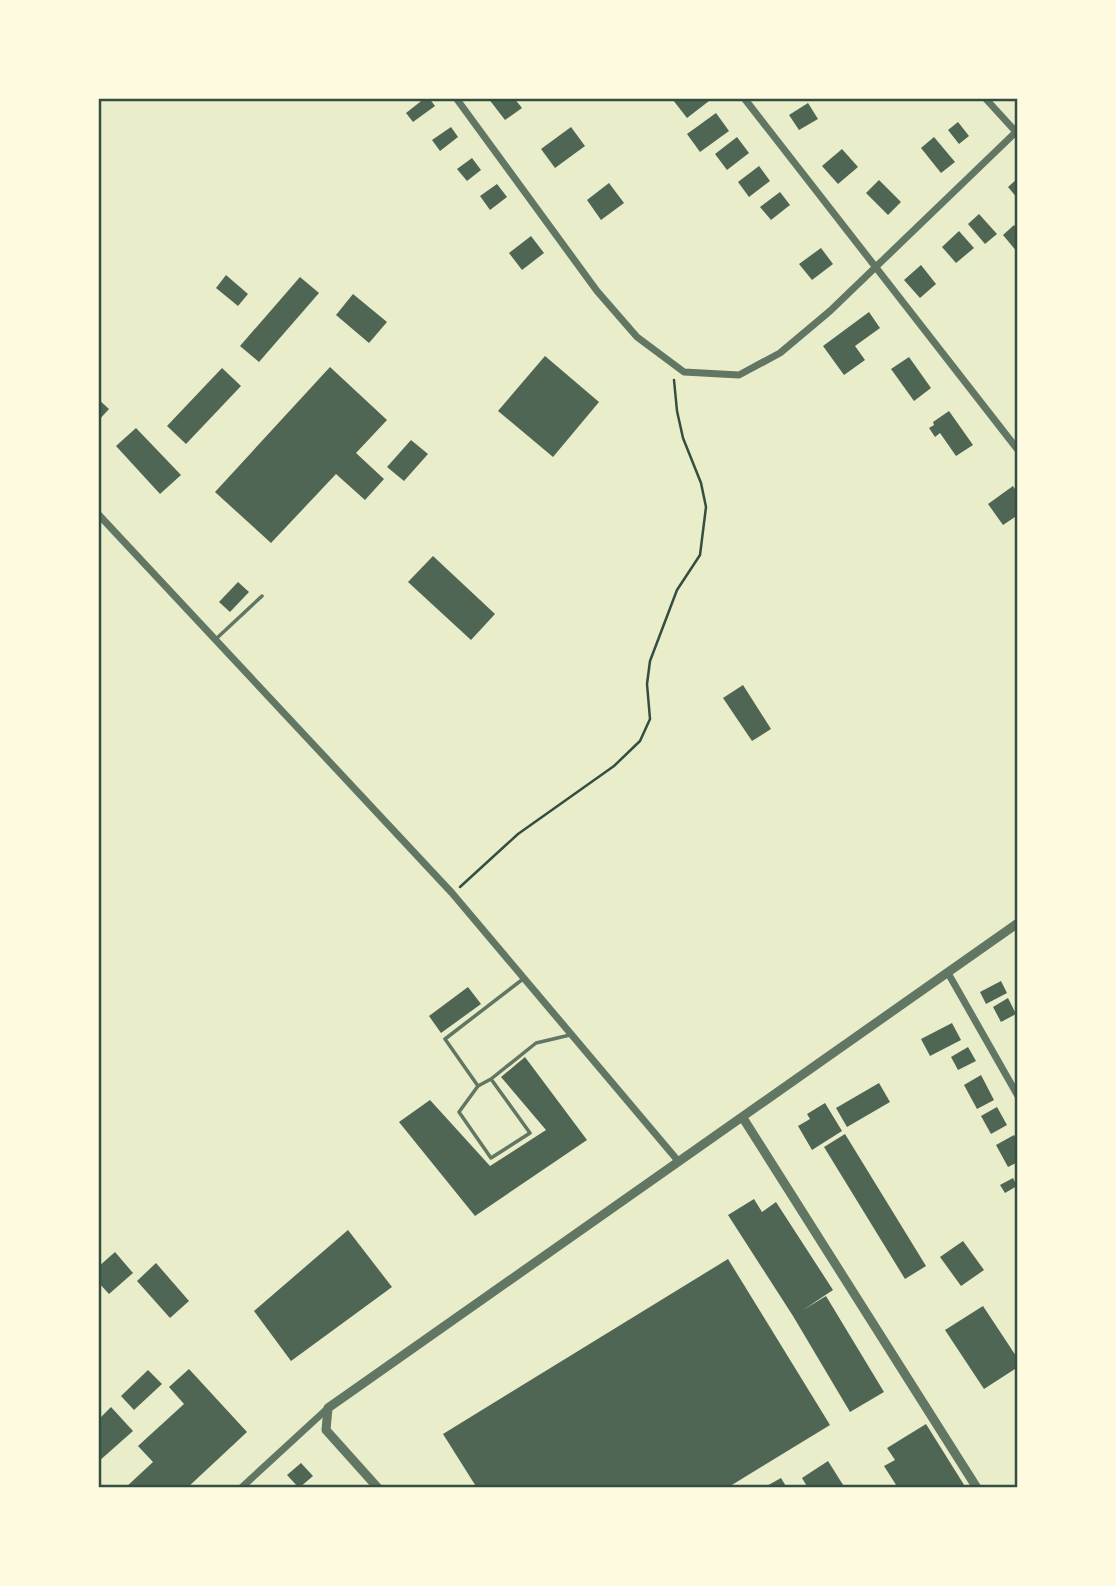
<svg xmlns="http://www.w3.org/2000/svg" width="1116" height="1586" font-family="Lato,sans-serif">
	<rect width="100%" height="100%" fill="#e9edc9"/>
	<!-- building -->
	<g fill="#4f6655">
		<polygon points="425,98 429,98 435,106 413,122 406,113"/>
		<polygon points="488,98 514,98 522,108 505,120"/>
		<polygon points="677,98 707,98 709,101 687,118 673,100"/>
		<polygon points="808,103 818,119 799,130 789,115"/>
		<polygon points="716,113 729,131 700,152 687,134"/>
		<polygon points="958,122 969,136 959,144 948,130"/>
		<polygon points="451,127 458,137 440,151 432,140"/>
		<polygon points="571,127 585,146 555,168 541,149"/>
		<polygon points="737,137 749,153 727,170 715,154"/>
		<polygon points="934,137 955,162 941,173 921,148"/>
		<polygon points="842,149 858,167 838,184 822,166"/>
		<polygon points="472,158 481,170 467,181 457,169"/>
		<polygon points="759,166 770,181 749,197 738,182"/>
		<polygon points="1018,178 1018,199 1008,187"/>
		<polygon points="879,180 901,202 888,215 866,193"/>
		<polygon points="609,183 624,203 601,220 587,200"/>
		<polygon points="497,184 507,197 490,210 480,196"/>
		<polygon points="780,192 790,205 771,220 760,207"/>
		<polygon points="979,214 997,234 985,244 968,224"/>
		<polygon points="1014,225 1018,230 1018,253 1003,235"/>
		<polygon points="959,231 974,248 956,263 942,247"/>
		<polygon points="531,236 544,253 522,270 509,253"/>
		<polygon points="821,248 833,264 812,280 799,264"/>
		<polygon points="921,265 936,284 920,298 904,280"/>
		<polygon points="226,275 248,294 238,306 216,288"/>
		<polygon points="300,277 319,293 259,362 240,346"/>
		<polygon points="353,294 387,322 369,343 336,315"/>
		<polygon points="869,312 880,328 855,346 865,360 844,375 823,346"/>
		<polygon points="545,356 599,402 553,457 498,411"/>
		<polygon points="909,357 931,388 914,401 891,369"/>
		<polygon points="330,367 387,420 356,453 384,479 365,500 336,474 271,543 215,492"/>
		<polygon points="222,368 241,386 186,444 167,426"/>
		<polygon points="98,399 109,409 98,421"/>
		<polygon points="949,411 973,445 956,456 940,433 935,437 929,428 934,425 933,422"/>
		<polygon points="136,428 181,475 160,494 116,446"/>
		<polygon points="411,440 428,454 404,481 387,467"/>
		<polygon points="1013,486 1018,494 1018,515 1003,525 988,504"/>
		<polygon points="433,556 495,614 471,640 408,582"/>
		<polygon points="238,582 249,592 230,612 219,602"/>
		<polygon points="743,685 771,729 752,741 723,698"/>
		<polygon points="1001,981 1007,993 986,1004 980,992"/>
		<polygon points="468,987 481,1004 441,1033 429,1016"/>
		<polygon points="1008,998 1016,1014 1001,1022 993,1007"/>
		<polygon points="952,1023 961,1040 930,1056 921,1039"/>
		<polygon points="968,1047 976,1061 958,1070 951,1057"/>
		<polygon points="525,1057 587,1140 475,1216 399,1122 430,1100 490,1166 546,1130 501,1077"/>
		<polygon points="981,1075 994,1100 977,1109 964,1085"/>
		<polygon points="879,1083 890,1102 847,1127 836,1108"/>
		<polygon points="825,1103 842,1131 812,1150 798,1126 810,1119 807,1114"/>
		<polygon points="997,1107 1007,1125 991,1134 981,1116"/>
		<polygon points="845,1134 926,1266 905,1279 824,1147"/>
		<polygon points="1014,1135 1018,1142 1018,1162 1008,1167 996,1145"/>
		<polygon points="1013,1178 1017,1186 1005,1193 1000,1185"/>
		<polygon points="754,1199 762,1212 776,1202 833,1290 803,1310 826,1296 884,1392 850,1412 793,1316 728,1215"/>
		<polygon points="348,1230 392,1287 291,1361 254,1311"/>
		<polygon points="963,1241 984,1270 961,1286 940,1257"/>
		<polygon points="115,1252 133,1273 109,1294 98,1282 98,1267"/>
		<polygon points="728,1259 830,1425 727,1488 477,1488 443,1434"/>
		<polygon points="156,1263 189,1301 170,1318 137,1281"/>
		<polygon points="983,1306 1018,1359 1018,1367 984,1389 945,1330"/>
		<polygon points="189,1369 247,1432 187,1488 125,1488 153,1462 138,1446 184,1404 169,1387"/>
		<polygon points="148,1370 162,1384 134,1410 121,1396"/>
		<polygon points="111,1407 133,1431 98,1462 98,1420"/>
		<polygon points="926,1424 966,1488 898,1488 884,1466 895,1460 887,1448"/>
		<polygon points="828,1461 845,1488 808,1488 802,1478"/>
		<polygon points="301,1463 313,1476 299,1488 287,1475"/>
		<polygon points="781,1478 787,1488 763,1488"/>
	</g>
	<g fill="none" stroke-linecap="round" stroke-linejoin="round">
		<!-- path -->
		<polyline stroke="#344e41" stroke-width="2.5" points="460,887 518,834 614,766 640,741 650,719 647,684 650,661 677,590 700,555 706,507 701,483 683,438 677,411 674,380"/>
		<!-- service -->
		<g stroke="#617663" stroke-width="3.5">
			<polyline points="217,638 262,596"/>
			<polyline points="491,1079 478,1086 459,1112 491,1158 530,1133 491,1079 536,1043 570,1035"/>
			<polyline points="478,1086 445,1039 523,979"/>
		</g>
		<!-- minor -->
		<g stroke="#617663" stroke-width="7">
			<polyline points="456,98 597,291 637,337 684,372 739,375 780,353 830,311 1018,130"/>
			<polyline points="744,98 1018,450"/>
			<polyline points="985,98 1017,133"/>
			<polyline points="98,514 452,893 679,1162"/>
			<polyline points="948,973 1018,1096"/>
			<polyline points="241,1488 328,1408"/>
		</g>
		<!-- tertiary -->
		<g stroke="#617663" stroke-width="9">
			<polyline points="743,1118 977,1488"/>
			<polyline points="378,1488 326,1430 328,1408 1018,923"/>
		</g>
	</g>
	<!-- border -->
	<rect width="1116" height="1586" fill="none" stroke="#fefae0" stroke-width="200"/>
	<rect x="100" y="100" width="916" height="1386" fill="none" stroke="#344e41" stroke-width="2.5"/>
</svg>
